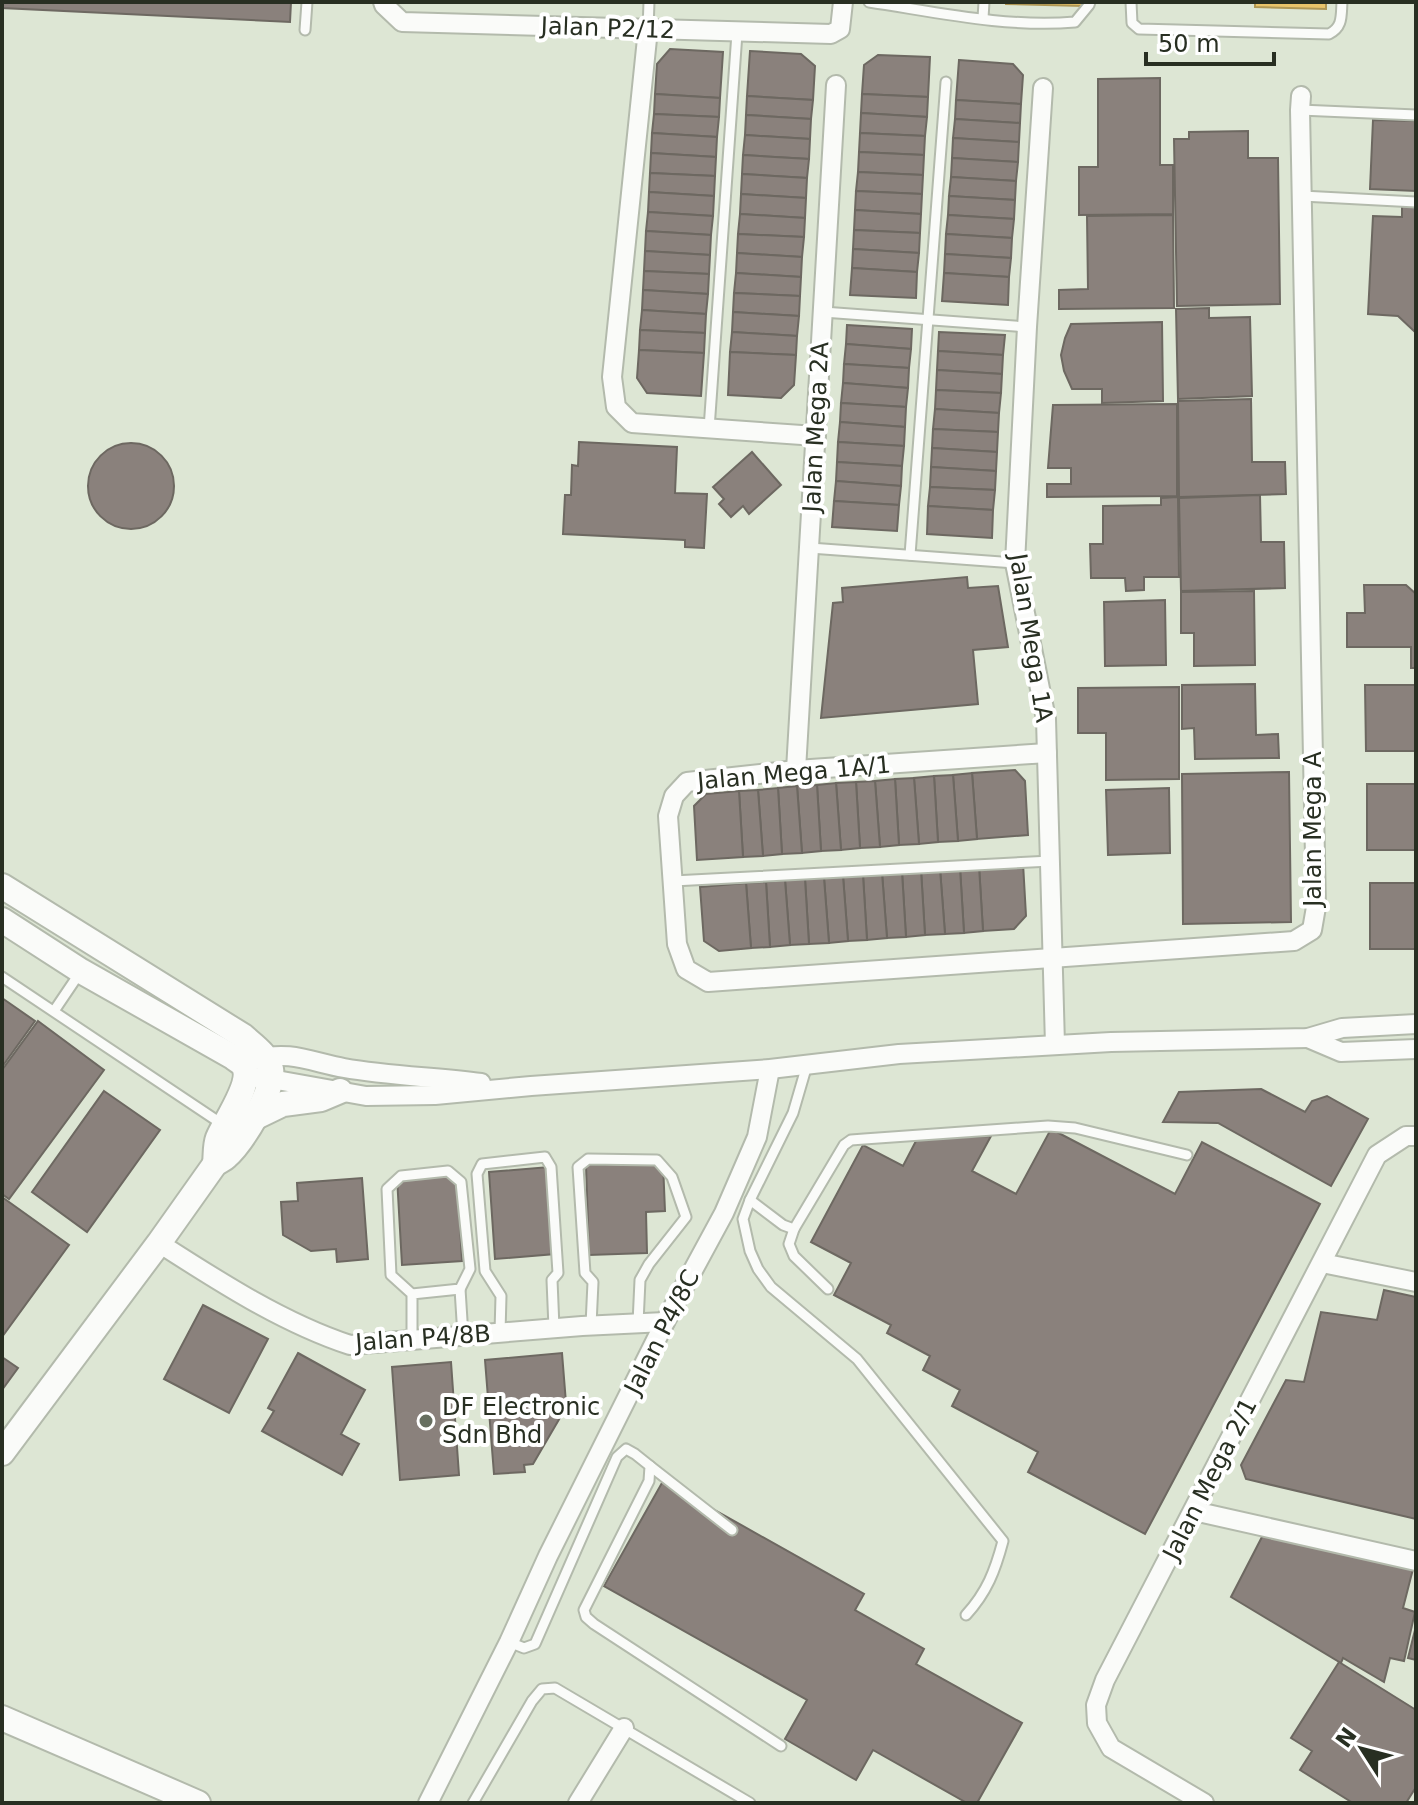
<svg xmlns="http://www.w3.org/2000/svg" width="1418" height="1805" font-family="'DejaVu Sans',sans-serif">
	<rect width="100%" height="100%" fill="#dde6d4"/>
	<!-- homes -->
	<g fill="#e9c46a" stroke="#af9754" stroke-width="2">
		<polygon points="1006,2 1083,2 1083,6 1006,4"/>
		<polygon points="1255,2 1326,2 1326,9 1255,7"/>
	</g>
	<!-- industry -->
	<g fill="#8a817c" stroke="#6d6861" stroke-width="2">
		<polygon points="2,2 291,2 290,22 2,8"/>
		<polygon points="670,49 723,52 720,98 655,94 657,64"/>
		<polygon points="750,51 801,54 815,66 813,100 747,96"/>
		<polygon points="878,55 930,57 928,97 862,94 864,65"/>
		<polygon points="959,60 1013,64 1023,75 1021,104 956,100"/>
		<polygon points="1160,78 1160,165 1173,165 1173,214 1079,215 1079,167 1098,167 1098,79"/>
		<polygon points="655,94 720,98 719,117 654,114"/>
		<polygon points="862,94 928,97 927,117 861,113"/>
		<polygon points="747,96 813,100 811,119 746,115"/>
		<polygon points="956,100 1021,104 1020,123 955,119"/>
		<polygon points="861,113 927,117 925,136 860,133"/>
		<polygon points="654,114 719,117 717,137 652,133"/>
		<polygon points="746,115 811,119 810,139 745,135"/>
		<polygon points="955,119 1020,123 1019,142 953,138"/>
		<polygon points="1373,120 1416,121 1416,191 1370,189"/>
		<polygon points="1248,131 1248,158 1278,158 1280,304 1177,306 1174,139 1189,139 1189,132"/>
		<polygon points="652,133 717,137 716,157 651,153"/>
		<polygon points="860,133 925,136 924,155 859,152"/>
		<polygon points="745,135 810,139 809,159 743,155"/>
		<polygon points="953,138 1019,142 1018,162 952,158"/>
		<polygon points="859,152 924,155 923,175 858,172"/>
		<polygon points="651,153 716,157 715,176 650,173"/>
		<polygon points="743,155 809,159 807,178 742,174"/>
		<polygon points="952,158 1018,162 1016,181 951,177"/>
		<polygon points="858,172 923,175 922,194 856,191"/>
		<polygon points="650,173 715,176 714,196 649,192"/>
		<polygon points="742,174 807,178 806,198 741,194"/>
		<polygon points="951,177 1016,181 1015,200 949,196"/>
		<polygon points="856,191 922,194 921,214 855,210"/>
		<polygon points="649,192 714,196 713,216 648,212"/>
		<polygon points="741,194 806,198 805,218 740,214"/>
		<polygon points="949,196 1015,200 1014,219 948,215"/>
		<polygon points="1402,203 1416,203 1416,333 1398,316 1368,314 1373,216 1402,217"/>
		<polygon points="855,210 921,214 920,233 854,230"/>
		<polygon points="648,212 713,216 711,235 646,231"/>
		<polygon points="740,214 805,218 804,237 738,234"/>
		<polygon points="948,215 1014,219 1012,238 946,234"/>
		<polygon points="1173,215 1174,308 1059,309 1059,290 1088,289 1087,216"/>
		<polygon points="854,230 920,233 919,253 853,249"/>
		<polygon points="646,231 711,235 710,255 645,251"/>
		<polygon points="738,234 804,237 802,257 737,253"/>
		<polygon points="946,234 1012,238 1011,258 945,254"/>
		<polygon points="853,249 919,253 917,272 852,268"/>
		<polygon points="645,251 710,255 709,274 644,271"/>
		<polygon points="737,253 802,257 801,277 736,273"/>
		<polygon points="945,254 1011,258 1009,277 944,273"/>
		<polygon points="852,268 917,272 916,298 850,295"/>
		<polygon points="644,271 709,274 708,294 643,290"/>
		<polygon points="736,273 801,277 800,296 734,293"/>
		<polygon points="944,273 1009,277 1008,305 942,301"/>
		<polygon points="643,290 708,294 706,314 642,310"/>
		<polygon points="734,293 800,296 799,316 733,312"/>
		<polygon points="1209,308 1209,318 1250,317 1252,396 1178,399 1176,309"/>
		<polygon points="642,310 706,314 705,333 640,330"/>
		<polygon points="733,312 799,316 797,336 732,332"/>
		<polygon points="1162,322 1163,401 1102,403 1102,389 1072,389 1064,371 1061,355 1065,338 1071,324"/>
		<polygon points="847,325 912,329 911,349 846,344"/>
		<polygon points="640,330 705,333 704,353 639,350"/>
		<polygon points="732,332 797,336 796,355 730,352"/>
		<polygon points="939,332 1005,335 1003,355 938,351"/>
		<polygon points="846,344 911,349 909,368 844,364"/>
		<polygon points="639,350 704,353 701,396 647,393 637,378"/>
		<polygon points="938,351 1003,355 1002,374 937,370"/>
		<polygon points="730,352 796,355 794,385 781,398 728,395"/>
		<polygon points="844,364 909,368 908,388 843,383"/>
		<polygon points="937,370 1002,374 1001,393 936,390"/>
		<polygon points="843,383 908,388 906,407 841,403"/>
		<polygon points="936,390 1001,393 999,413 935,409"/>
		<polygon points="1251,399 1252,462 1285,462 1286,494 1179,497 1178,401"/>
		<polygon points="841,403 906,407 905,427 840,422"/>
		<polygon points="1177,404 1177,496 1047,497 1047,484 1071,484 1071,468 1048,468 1053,405"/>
		<polygon points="935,409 999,413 998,432 933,429"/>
		<polygon points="840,422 905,427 904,446 838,442"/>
		<polygon points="933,429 998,432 997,452 932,448"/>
		<polygon points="579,442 677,447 675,493 707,494 704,548 685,547 685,540 563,534 565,495 571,495 572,465 578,466"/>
		<polygon points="838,442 904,446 902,466 837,462"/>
		<circle cx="131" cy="486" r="43"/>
		<polygon points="932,448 997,452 996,471 931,467"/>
		<polygon points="752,452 781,485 749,514 743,506 731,517 719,504 724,499 713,487"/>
		<polygon points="837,462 902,466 901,486 836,481"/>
		<polygon points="931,467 996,471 995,490 930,487"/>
		<polygon points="836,481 901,486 899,505 834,501"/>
		<polygon points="930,487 995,490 993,510 928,506"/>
		<polygon points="1260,495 1261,542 1284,542 1285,588 1181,591 1179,498"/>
		<polygon points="1178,497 1179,577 1144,577 1144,590 1126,591 1125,578 1091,578 1090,544 1103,544 1103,506 1161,505 1161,498"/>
		<polygon points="834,501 899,505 897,531 832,527"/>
		<polygon points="928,506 993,510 992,538 927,534"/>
		<polygon points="967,577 968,588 998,586 1008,647 973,650 978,704 821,718 833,603 843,602 842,588"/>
		<polygon points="1364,585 1406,585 1416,594 1416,668 1411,668 1411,647 1347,647 1347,613 1365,613"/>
		<polygon points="1254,591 1255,665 1194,666 1194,633 1181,633 1181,592"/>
		<polygon points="1165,600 1166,665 1105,666 1104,602"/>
		<polygon points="1255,684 1256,735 1278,734 1279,758 1195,759 1194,728 1182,729 1182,685"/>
		<polygon points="1365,685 1416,685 1416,751 1366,751"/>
		<polygon points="1179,687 1179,779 1106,780 1106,733 1078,733 1078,688"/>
		<polygon points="1015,770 1025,781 1028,835 977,839 972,773"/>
		<polygon points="1289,772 1291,922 1183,924 1182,774"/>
		<polygon points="972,773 977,839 958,841 953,775"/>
		<polygon points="953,775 958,841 938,842 934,776"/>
		<polygon points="934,776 938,842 919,844 914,778"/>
		<polygon points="914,778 919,844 899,845 895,779"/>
		<polygon points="895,779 899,845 880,847 875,781"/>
		<polygon points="875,781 880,847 860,848 856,782"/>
		<polygon points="856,782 860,848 841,850 836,783"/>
		<polygon points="836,783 841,850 821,851 817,785"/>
		<rect x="1367" y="784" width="49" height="66"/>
		<polygon points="817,785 821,851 802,853 797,786"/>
		<polygon points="797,786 802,853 782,854 778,788"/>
		<polygon points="778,788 782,854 763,856 758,790"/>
		<polygon points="1169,788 1170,853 1108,855 1106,790"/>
		<polygon points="758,790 763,856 743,857 739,791"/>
		<polygon points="739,791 743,857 697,860 694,806 706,794"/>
		<polygon points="1023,863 1026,916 1014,929 983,931 979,866"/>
		<polygon points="979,866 983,931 964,933 960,868"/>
		<polygon points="960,868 964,933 945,934 940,869"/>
		<polygon points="940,869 945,934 925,935 921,870"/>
		<polygon points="921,870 925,935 906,937 902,872"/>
		<polygon points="902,872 906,937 887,938 882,873"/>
		<polygon points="882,873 887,938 867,940 863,875"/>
		<polygon points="863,875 867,940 848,941 843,876"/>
		<polygon points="843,876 848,941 829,943 824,878"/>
		<polygon points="824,878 829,943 809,944 805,879"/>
		<polygon points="805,879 809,944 790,945 785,880"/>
		<polygon points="785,880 790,945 770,947 766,882"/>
		<polygon points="766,882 770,947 751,948 746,883"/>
		<polygon points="746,883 751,948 719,951 704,941 700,887"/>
		<rect x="1370" y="883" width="46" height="66"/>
		<polygon points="2,998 35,1021 2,1067"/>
		<polygon points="38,1021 104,1070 9,1199 2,1194 2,1070"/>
		<polygon points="1261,1089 1305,1112 1312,1101 1327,1096 1368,1119 1331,1186 1218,1123 1163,1122 1179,1092"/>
		<polygon points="104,1091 160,1130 87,1232 32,1192"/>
		<polygon points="1051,1129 1175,1194 1202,1142 1320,1204 1145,1534 1028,1472 1038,1452 952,1406 960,1390 923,1370 930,1356 887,1333 891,1325 834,1295 851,1263 811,1242 863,1145 903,1166 917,1139 991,1136 972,1171 1016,1194"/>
		<polygon points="663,1163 665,1211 646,1212 647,1253 589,1255 586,1165"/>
		<polygon points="549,1167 555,1254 495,1259 489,1172"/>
		<polygon points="457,1172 462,1261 402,1265 397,1177"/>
		<polygon points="362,1178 368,1259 337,1262 336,1249 311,1251 283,1235 281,1202 298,1201 297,1183"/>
		<polygon points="2,1197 69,1245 2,1337"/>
		<polygon points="1384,1290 1416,1297 1416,1519 1246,1479 1241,1465 1286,1380 1304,1382 1321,1312 1377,1320"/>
		<polygon points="203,1305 268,1339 229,1413 164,1379"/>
		<polygon points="298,1353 365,1390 341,1434 359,1444 342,1475 262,1431 274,1411 268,1408"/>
		<polygon points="562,1353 566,1403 560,1404 561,1416 533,1464 524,1465 525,1472 494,1474 485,1360"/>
		<polygon points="2,1357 18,1368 2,1390"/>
		<polygon points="451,1362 459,1475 400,1480 392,1367"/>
		<polygon points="663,1481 864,1594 855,1610 924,1649 916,1664 1022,1723 977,1803 967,1803 873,1750 856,1780 785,1739 807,1700 604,1586"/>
		<polygon points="1263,1535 1413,1569 1403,1608 1415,1612 1404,1661 1390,1658 1384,1682 1343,1658 1341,1663 1231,1597"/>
		<polygon points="1416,1626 1416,1660 1408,1658"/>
		<polygon points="1339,1662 1416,1710 1416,1787 1406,1803 1353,1803 1300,1770 1312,1751 1291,1738"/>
	</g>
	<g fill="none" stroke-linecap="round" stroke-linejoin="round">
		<defs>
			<g id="service">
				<path d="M869 2C936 12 1007 28 1075 22L1089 5 1090 2"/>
				<path d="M1131 2 1132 23 1139 29 1329 34C1343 27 1341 16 1342 2"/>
				<polyline points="983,18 984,2"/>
				<polyline points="648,29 649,2"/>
				<polyline points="305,30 307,2"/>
				<polyline points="1300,110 1416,115"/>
				<polyline points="1302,196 1416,202"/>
				<polyline points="823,312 1027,327"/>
				<polyline points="709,429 737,33"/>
				<polyline points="810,548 1015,563"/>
				<polyline points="910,555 946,82"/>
				<polyline points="673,881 1051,861"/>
				<polyline points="2,977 222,1124"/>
				<polyline points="54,1011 81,971"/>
				<path d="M807 1065 793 1113 750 1200 743 1219 750 1251 758 1269 771 1287 857 1359 1003 1541C995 1571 987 1592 966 1615"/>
				<polyline points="750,1200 783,1225 794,1229 844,1145 851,1140 864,1139 1048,1126 1075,1128 1187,1155"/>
				<polyline points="794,1229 789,1244 794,1256 828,1289"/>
				<polyline points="460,1289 463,1336"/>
				<polyline points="591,1325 593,1282 585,1273 578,1167 588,1159 657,1160 672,1177 686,1217 649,1264 640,1280 638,1323"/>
				<polyline points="500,1332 501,1296 485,1271 477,1174 482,1164 545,1157 551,1167 558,1273 552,1280 554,1328"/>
				<polyline points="412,1341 412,1294 391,1275 387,1189 401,1176 448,1171 461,1182 470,1269 460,1289 412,1294"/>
				<polyline points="650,1466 732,1530"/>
				<polyline points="509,1642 524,1648 535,1644 617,1457 626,1449 635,1454 650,1466 649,1481 584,1610 586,1617 594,1624 781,1746"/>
				<polyline points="473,1803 532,1701 542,1689 555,1688 750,1803"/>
			</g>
			<g id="minor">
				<polyline points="383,2 384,5 402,22 831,34 840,29 843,2"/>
				<polyline points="648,29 612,377 616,407 632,423 816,436"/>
				<polyline points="1043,88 1027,327 1015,563 1046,719 1055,1045"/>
				<polyline points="1047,753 796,770 687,782 674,796 668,816 677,944 686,969 708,982 1294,941 1312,930 1316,907 1300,110 1301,96"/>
				<polyline points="796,770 836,85"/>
				<polyline points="1308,1038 1341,1052 1416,1049"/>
				<path d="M258 1060C286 1049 315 1063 344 1068 389 1076 436 1077 481 1083"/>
				<polyline points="246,1077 271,1079 366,1096 435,1095 531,1086 770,1069 899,1054 1111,1042 1308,1038 1342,1028 1416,1024"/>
				<path d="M159 1243C218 1281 283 1323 350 1345L582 1326 665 1322"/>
				<polyline points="1322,1263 1416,1282"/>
				<polyline points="1194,1511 1416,1561"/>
				<polyline points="428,1803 509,1642 548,1556 665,1322 724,1213 757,1137 770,1069"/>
				<polyline points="578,1803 624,1728"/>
				<polyline points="1204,1803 1111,1748 1097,1723 1096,1705 1105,1680 1377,1155 1406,1136 1416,1136"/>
			</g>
			<g id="tertiary">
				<path d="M2 886 243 1036C253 1045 268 1055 271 1069 275 1090 242 1143 226 1157 223 1160 219 1161 215 1164L159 1243 2 1453"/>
				<path d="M2 920 81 971 233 1057C236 1060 241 1062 243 1065 254 1082 225 1121 218 1138 215 1146 216 1155 215 1164"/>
				<polyline points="252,1119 283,1104 321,1099 340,1091"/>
				<polyline points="2,1718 198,1803"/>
			</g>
		</defs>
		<!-- service casing -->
		<use href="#service" stroke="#b3baac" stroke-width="13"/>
		<!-- minor casing -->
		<use href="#minor" stroke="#b3baac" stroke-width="22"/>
		<!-- tertiary casing -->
		<use href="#tertiary" stroke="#b3baac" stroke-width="28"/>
		<!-- service -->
		<use href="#service" stroke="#fafbf9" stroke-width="9"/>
		<!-- minor -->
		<use href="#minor" stroke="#fafbf9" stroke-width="18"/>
		<!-- tertiary -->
		<use href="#tertiary" stroke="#fafbf9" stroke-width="24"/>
	</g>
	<!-- markers -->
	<circle fill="#676f60" stroke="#fff" stroke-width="3" cx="426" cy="1421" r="8"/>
	<g text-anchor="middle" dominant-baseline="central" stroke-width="8" stroke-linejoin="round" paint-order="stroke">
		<!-- street labels -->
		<g font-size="24" fill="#282f22" stroke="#fff">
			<text transform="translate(608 28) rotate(2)">Jalan P2/12</text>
			<text transform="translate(816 427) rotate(-87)">Jalan Mega 2A</text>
			<text transform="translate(1031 638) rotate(81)">Jalan Mega 1A</text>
			<text transform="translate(794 773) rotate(-5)">Jalan Mega 1A/1</text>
			<text transform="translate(1313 829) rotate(-90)">Jalan Mega A</text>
			<text transform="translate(662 1332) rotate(-63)">Jalan P4/8C</text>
			<text transform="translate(423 1338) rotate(-4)">Jalan P4/8B</text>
			<text transform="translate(1210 1479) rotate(-63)">Jalan Mega 2/1</text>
		</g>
		<!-- poi labels -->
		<g font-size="24" fill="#282f22" stroke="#fff" text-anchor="start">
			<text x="442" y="1407">DF Electronic<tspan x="442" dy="28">Sdn Bhd</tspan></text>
		</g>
	</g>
	<!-- border -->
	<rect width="1418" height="1805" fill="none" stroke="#282f22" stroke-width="8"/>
	<!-- north arrow -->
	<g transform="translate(1362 1749) rotate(306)" stroke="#ffffff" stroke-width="6" paint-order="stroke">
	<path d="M0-6L14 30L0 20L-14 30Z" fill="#282f22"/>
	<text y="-12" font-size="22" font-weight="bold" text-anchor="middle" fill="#282f22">N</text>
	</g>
	<!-- scale -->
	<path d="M1146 52v12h128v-12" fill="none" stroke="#282f22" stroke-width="4"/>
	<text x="1158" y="52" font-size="24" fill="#282f22" stroke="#ffffff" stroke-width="6" paint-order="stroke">50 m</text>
</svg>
